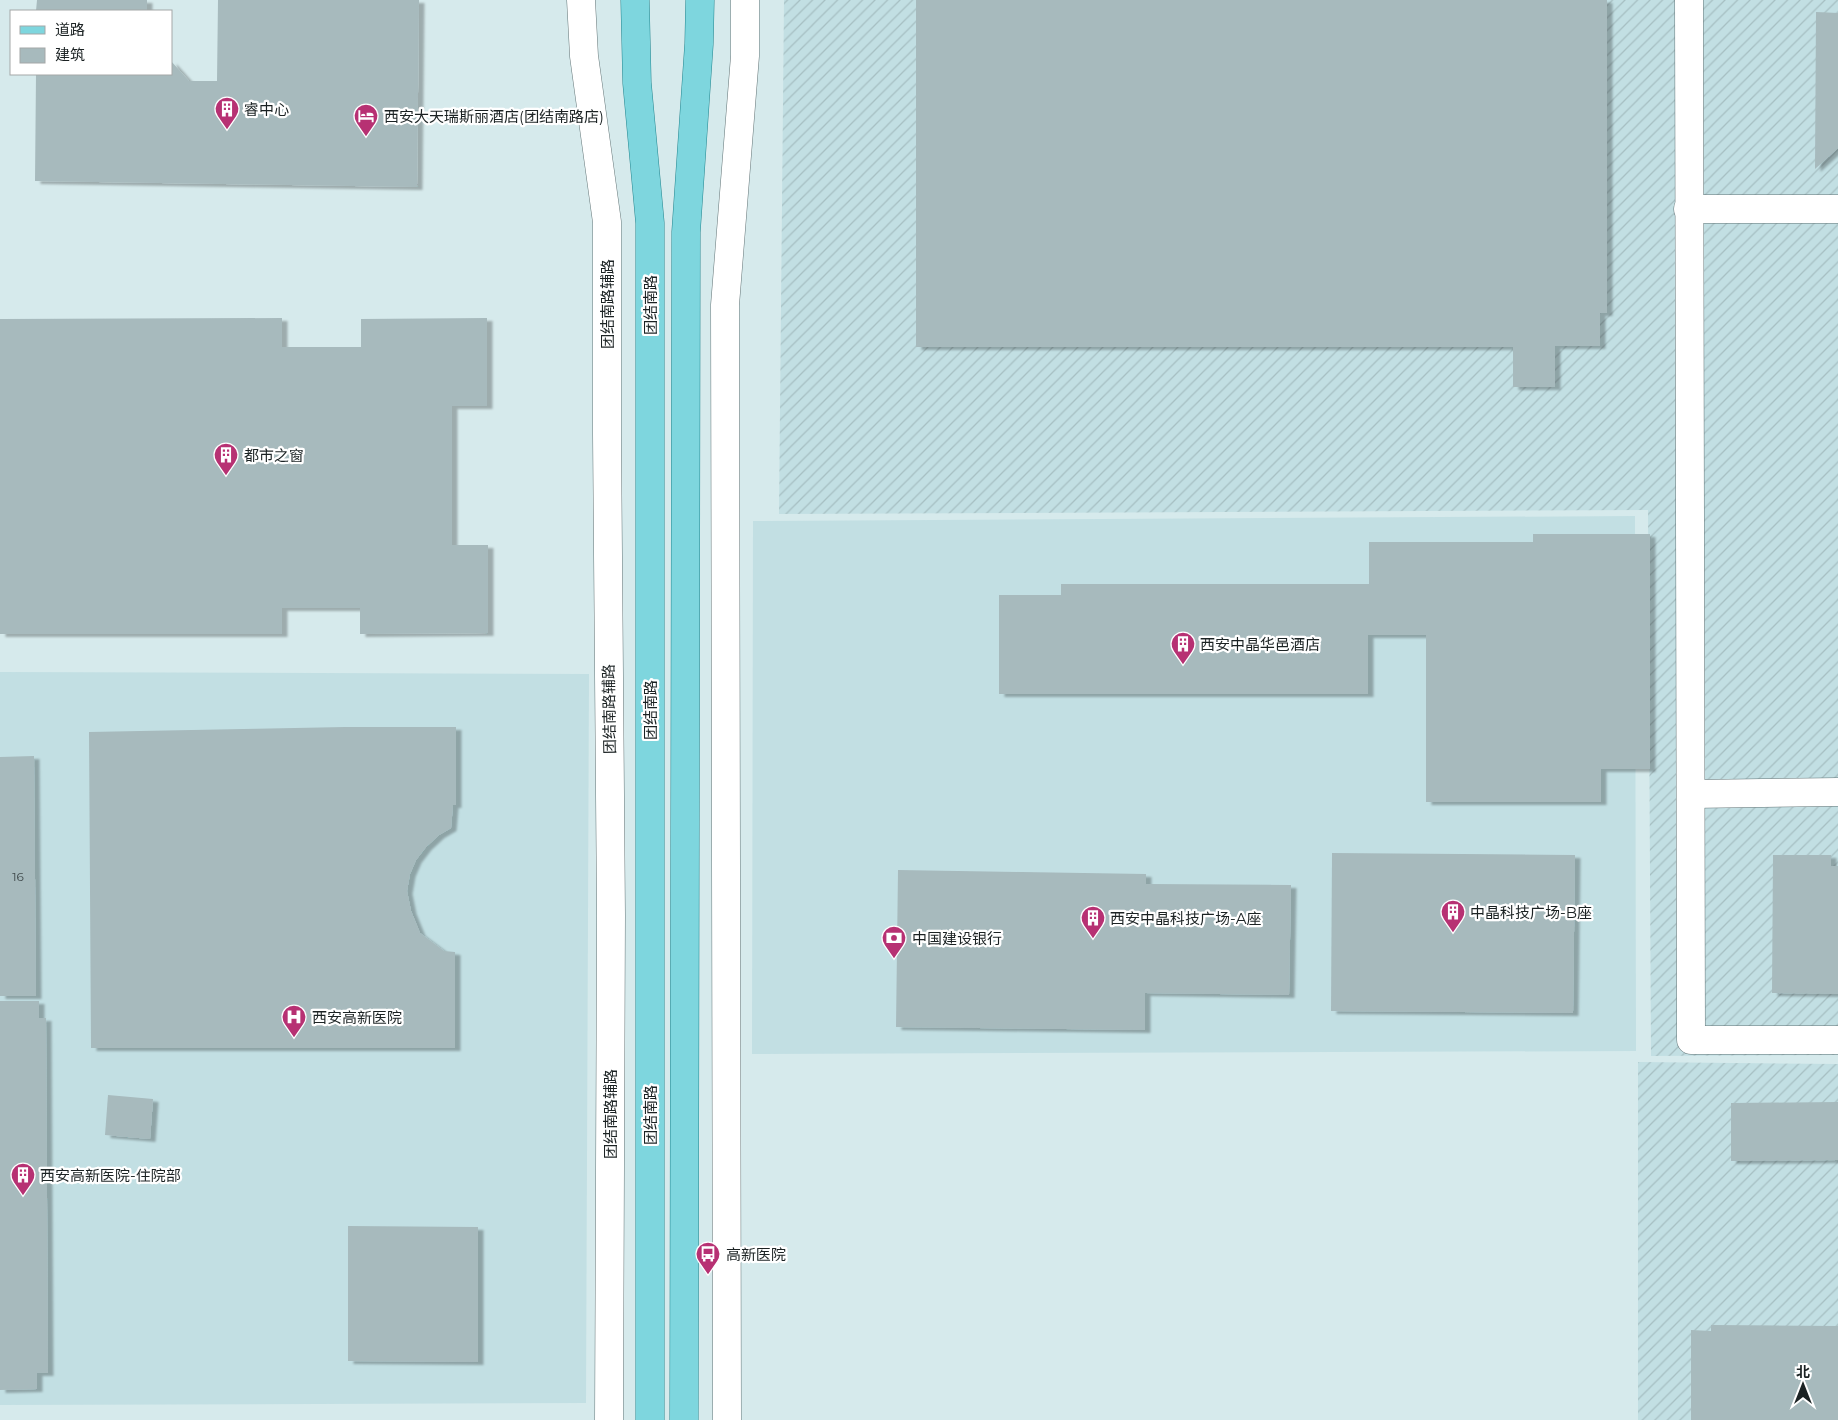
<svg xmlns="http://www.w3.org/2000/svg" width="1838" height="1420" font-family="Montserrat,'Noto Sans SC',sans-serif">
	<defs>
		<pattern id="industrial-furrows" width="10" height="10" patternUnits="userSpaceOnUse" patternTransform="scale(1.25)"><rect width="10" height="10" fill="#c2dfe3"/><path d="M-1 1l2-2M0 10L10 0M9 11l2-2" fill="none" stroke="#a6bfc2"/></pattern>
		<filter id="shadow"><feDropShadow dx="5.5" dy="3" stdDeviation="1" flood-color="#0004"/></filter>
	</defs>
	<rect width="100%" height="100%" fill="#d6eaec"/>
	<!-- built -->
	<g fill="#c2dfe3">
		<polygon points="1635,516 1636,1051 752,1054 753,521"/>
		<polygon points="0,672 589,674 586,1403 0,1405"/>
	</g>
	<!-- industrial -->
	<g fill="url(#industrial-furrows)">
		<polygon points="784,0 1838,0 1838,1055 1651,1056 1648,510 779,514"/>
		<polygon points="1638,1062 1838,1064 1838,1420 1638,1420"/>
	</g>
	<!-- building -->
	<g fill="#a7babd" filter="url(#shadow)">
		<polygon points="37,0 147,0 147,11 36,11"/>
		<polygon points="218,0 419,0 417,187 35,181 36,74 171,74 171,61 189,81 217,81"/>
		<polygon points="916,0 1607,0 1607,313 1600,313 1600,346 1555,346 1555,387 1513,387 1513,347 916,347"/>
		<polygon points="1816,12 1838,13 1838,148 1815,169"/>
		<polygon points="282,318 282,347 361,347 361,319 487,318 487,406 452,406 452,545 488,545 488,633 360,634 360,608 282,608 282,634 0,634 0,319"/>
		<polygon points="1533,534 1650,534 1650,769 1601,769 1601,802 1426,802 1426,635 1368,635 1368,694 999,694 999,595 1061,595 1061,584 1369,584 1369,542 1533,542"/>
		<polygon points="345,727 456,727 456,805 453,805 451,828 439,835 426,847 416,860 410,874 407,891 411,911 420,933 444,951 455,952 455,1048 91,1048 89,732"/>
		<polygon points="34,756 36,996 0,996 0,757"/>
		<polygon points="1332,853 1575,855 1573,1013 1331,1011"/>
		<polygon points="1773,855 1831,855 1831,866 1838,866 1838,994 1772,993"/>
		<polygon points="898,870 1146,874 1146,884 1291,885 1289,995 1145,993 1145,1030 896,1027"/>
		<polygon points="0,1001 39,1001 39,1018 46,1018 48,1373 37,1373 37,1389 0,1390"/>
		<polygon points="108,1095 153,1099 150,1139 105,1135"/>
		<polygon points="1838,1102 1838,1160 1731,1161 1731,1103"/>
		<polygon points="348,1226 478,1227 478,1362 348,1361"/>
		<polygon points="1711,1325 1838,1326 1838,1420 1691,1420 1691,1330 1711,1331"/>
	</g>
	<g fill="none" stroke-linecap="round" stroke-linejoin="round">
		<defs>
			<g id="minor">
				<polyline points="581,0 584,56 607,222 607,435 611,915 609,1420"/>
				<polyline points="1689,0 1691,1040 1838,1040"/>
				<polyline points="1688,209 1838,209"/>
				<polyline points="1692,794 1838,792"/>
				<polyline points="727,1420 725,305 745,56 745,0"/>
			</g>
			<g id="major">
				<polyline points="635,0 637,83 650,223 650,1420"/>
				<polyline points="684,1420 686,232 699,44 700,0"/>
			</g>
		</defs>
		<!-- minor casing -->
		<use href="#minor" stroke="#637577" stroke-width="29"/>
		<!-- major casing -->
		<use href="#major" stroke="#23858e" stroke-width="29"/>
		<!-- minor -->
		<use href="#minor" stroke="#fff" stroke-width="28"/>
		<!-- major -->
		<use href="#major" stroke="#7ed6de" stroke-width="28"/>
	</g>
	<!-- icons -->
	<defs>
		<symbol id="building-pin" viewBox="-11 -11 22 30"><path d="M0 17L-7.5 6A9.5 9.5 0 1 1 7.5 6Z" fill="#b73173" stroke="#fff"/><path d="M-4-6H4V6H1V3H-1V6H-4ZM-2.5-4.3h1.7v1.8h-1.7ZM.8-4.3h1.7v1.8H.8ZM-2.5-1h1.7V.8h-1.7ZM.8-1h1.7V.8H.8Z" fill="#fff"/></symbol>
		<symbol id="hotel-pin" viewBox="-11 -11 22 30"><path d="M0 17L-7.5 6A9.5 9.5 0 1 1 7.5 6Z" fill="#b73173" stroke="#fff"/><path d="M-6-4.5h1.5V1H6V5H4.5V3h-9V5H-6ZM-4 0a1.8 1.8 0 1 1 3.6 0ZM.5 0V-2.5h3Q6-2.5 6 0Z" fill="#fff"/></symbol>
		<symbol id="bank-pin" viewBox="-11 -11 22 30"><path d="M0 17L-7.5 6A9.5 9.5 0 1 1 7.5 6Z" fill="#b73173" stroke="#fff"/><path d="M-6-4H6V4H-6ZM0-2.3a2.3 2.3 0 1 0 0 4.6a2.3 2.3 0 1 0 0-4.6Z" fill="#fff"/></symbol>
		<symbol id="hospital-pin" viewBox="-11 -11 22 30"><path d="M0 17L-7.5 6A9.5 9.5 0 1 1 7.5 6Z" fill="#b73173" stroke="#fff"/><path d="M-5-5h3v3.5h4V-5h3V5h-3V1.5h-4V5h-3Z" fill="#fff"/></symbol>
		<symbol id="bus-pin" viewBox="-11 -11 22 30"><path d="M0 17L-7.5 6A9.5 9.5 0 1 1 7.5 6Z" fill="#b73173" stroke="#fff"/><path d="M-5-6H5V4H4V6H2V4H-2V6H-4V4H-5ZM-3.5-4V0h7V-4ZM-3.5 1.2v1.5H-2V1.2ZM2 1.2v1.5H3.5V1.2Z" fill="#fff"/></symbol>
	</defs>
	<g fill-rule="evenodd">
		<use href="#building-pin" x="213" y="95" width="28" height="38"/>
		<use href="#hotel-pin" x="352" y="102" width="28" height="38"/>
		<use href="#building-pin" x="212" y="441" width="28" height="38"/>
		<use href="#building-pin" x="1169" y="630" width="28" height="38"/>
		<use href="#building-pin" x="1439" y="898" width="28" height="38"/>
		<use href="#building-pin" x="1079" y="904" width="28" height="38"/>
		<use href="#bank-pin" x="880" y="924" width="28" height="38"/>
		<use href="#hospital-pin" x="280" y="1003" width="28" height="38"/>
		<use href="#building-pin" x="9" y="1161" width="28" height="38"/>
		<use href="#bus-pin" x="694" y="1240" width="28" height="38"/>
	</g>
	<g text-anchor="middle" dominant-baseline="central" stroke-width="4.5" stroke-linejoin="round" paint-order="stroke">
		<!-- number labels -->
		<g font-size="12" fill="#3e484a">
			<text x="18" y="876">16</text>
		</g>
		<!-- poi labels -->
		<g font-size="15" fill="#1b2223" stroke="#fff" text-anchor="start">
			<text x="244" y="109">睿中心</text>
			<text x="384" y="116">西安大天瑞斯丽酒店(团结南路店)</text>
			<text x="244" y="455">都市之窗</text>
			<text x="1200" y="644">西安中晶华邑酒店</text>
			<text x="1470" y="912">中晶科技广场-B座</text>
			<text x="1110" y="918">西安中晶科技广场-A座</text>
			<text x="912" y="938">中国建设银行</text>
			<text x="312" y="1017">西安高新医院</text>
			<text x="40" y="1175">西安高新医院-住院部</text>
			<text x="726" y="1254">高新医院</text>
		</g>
		<!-- street labels -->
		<g font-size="15" fill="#1b2223" stroke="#fff">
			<text transform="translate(607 304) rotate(-90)">团结南路辅路</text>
			<text transform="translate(650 305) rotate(-90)">团结南路</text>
			<text transform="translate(609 709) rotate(-91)">团结南路辅路</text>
			<text transform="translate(650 710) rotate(-90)">团结南路</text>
			<text transform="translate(610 1114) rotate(-90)">团结南路辅路</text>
			<text transform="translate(650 1115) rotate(-90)">团结南路</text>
		</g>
	</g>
	<!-- legend -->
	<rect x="10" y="10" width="162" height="65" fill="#ffffff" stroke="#a4a7a7"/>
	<rect x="20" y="26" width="25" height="8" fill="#7ed6de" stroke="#a4a7a7"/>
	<text x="55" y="35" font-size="15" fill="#1b2223">道路</text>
	<rect x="20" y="48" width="25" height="15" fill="#a7babd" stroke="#a4a7a7"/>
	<text x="55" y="60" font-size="15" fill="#1b2223">建筑</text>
	<!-- north arrow -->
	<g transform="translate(1803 1385)" stroke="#ffffff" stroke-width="4" paint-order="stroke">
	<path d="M0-4L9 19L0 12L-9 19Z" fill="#1b2223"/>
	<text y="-8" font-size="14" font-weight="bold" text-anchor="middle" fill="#1b2223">北</text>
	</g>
</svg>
